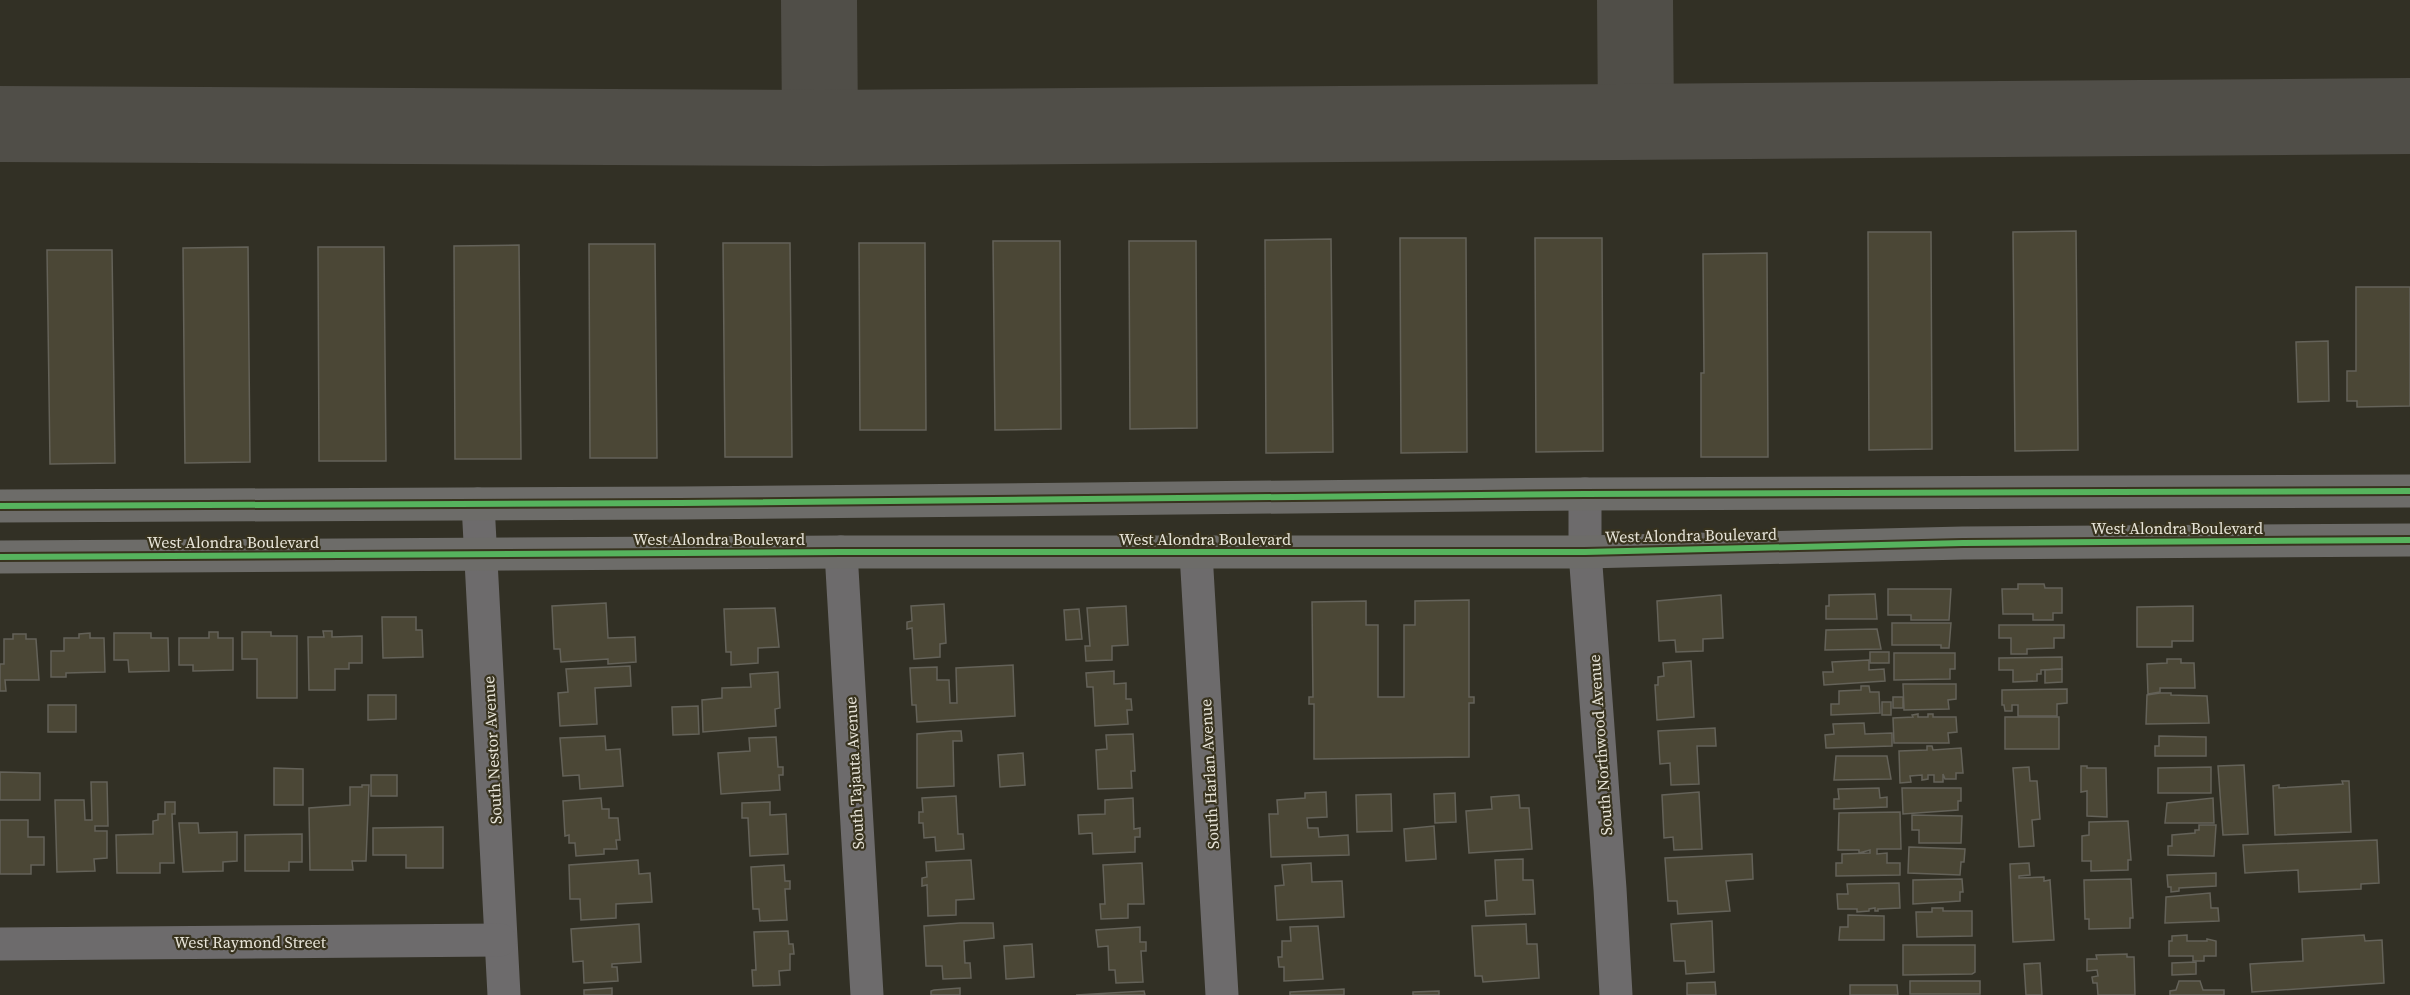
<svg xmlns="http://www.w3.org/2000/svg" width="2410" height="995" font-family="'Source Serif 4',serif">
	<rect width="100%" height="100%" fill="#323025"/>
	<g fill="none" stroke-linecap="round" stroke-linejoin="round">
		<!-- taxiway -->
		<g stroke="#504e48" stroke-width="76">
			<polyline points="819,0 820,128"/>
			<polyline points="1635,0 1636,121"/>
			<polyline points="0,124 820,128 2410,116"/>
		</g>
	</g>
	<!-- building -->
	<g fill="#4b4736" stroke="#646259" stroke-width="1.5">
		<polygon points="2076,231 2078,450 2015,451 2013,232"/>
		<polygon points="1868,232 1931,232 1932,449 1869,450"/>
		<polygon points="1400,238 1466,238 1467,452 1401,453"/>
		<polygon points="1535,238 1602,238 1603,451 1536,452"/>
		<polygon points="1331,239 1333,452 1266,453 1265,240"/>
		<polygon points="993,241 1060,241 1061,429 995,430"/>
		<polygon points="1129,241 1196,241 1197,428 1130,429"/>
		<polygon points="723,243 790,243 792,457 725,457"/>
		<polygon points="859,243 925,243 926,430 860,430"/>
		<polygon points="589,244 655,244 657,458 590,458"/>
		<polygon points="519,245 521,459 455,459 454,246"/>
		<polygon points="248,247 250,462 185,463 183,248"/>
		<polygon points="318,247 384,247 386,461 319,461"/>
		<polygon points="47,250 112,250 115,463 50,464"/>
		<polygon points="1767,253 1768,457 1701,457 1701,373 1704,373 1703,254"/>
		<polygon points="2356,287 2410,287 2410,406 2357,407 2357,401 2347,401 2347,371 2356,371"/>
		<polygon points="2328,341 2329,401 2298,402 2296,342"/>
		<polygon points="2018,584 2044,584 2045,588 2062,588 2062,613 2053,613 2053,620 2033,620 2033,614 2003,614 2002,589 2018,589"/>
		<polygon points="1888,589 1951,589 1949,620 1911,620 1911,615 1888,615"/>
		<polygon points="1875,594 1877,619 1826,619 1826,606 1829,606 1829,595"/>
		<polygon points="1721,595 1723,638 1703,639 1703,651 1676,652 1675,640 1659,641 1657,601"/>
		<polygon points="1469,600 1469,697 1474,697 1474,703 1469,703 1469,757 1314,759 1314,704 1309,704 1309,697 1313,697 1312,602 1366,601 1366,625 1378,625 1378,697 1404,697 1404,625 1415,625 1415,601"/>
		<polygon points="606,603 608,638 635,637 636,662 608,664 608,659 561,662 560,649 554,649 552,606"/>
		<polygon points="944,604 946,643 940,644 940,657 914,659 912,628 907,629 907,622 912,621 911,606"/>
		<polygon points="1126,606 1128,645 1112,646 1112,660 1086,661 1085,646 1090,646 1087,608"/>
		<polygon points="2193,606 2193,641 2172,641 2172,647 2137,647 2137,607"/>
		<polygon points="775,608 779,647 758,648 758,663 731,665 731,652 726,652 724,609"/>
		<polygon points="1079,609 1082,639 1066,640 1064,610"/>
		<polygon points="382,617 416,617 416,630 422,630 423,657 383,658"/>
		<polygon points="1892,623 1951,623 1949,648 1941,648 1941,645 1892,645"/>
		<polygon points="1999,625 2064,625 2064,638 2054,638 2054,648 2027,649 2027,654 2011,654 2011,638 1999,638"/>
		<polygon points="1877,629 1881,649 1825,650 1826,630"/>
		<polygon points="323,631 332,631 332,637 362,636 362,663 349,663 349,669 335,669 335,690 309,690 308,637 324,637"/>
		<polygon points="209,632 218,632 218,638 233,638 233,670 193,671 193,665 179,665 179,638 209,638"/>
		<polygon points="242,632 271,632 271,636 297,636 297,698 257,698 257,659 242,659"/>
		<polygon points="90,633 90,638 104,638 105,672 66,673 66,677 51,677 51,651 64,651 64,638 79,638 79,634"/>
		<polygon points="114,633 151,633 151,638 168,638 169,671 129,672 128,660 114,660"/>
		<polygon points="13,634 26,634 26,639 36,639 39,680 5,680 6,691 0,691 0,664 4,664 4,639 13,639"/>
		<rect x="1870" y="652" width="19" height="11"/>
		<polygon points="1894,653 1955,653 1955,669 1950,669 1950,679 1894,680"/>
		<polygon points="2062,657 2062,669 2041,670 2041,674 2037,674 2037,681 2013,682 2013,670 1999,670 1999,658"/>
		<polygon points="2167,659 2181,659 2181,663 2194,663 2195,688 2160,688 2160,692 2148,694 2147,664 2167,663"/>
		<polygon points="1869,660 1869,670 1884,669 1885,681 1824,685 1823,672 1833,672 1832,662"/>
		<polygon points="1691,661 1694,717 1657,720 1655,685 1658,685 1658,677 1664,676 1663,663"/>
		<polygon points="1013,665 1015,716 917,722 916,705 912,705 910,668 937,667 937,680 949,680 950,703 957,703 956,668"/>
		<polygon points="630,666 631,686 595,688 597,724 560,726 558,693 568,692 566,669"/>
		<polygon points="2062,669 2062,682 2045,683 2045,670"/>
		<polygon points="1114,671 1114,684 1126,683 1126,699 1131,699 1132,710 1127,710 1128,724 1095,726 1093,687 1087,687 1086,673"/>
		<polygon points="778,672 780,708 775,709 776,726 703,732 702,700 722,698 722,688 751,687 750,674"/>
		<polygon points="1903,684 1956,684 1956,699 1948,700 1949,709 1904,710"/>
		<polygon points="1861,686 1869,686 1870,692 1879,692 1880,713 1831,715 1831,704 1839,704 1839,691 1861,690"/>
		<polygon points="2067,689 2067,703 2057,704 2057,716 2018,716 2018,705 2012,705 2012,711 2005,711 2004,705 2002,705 2002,690"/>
		<polygon points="2160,693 2171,693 2171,695 2207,696 2209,723 2146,724 2147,695"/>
		<polygon points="368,695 396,695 396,719 368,720"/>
		<rect x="1893" y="697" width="10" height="11"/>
		<rect x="1882" y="702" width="9" height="13"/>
		<rect x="48" y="705" width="28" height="27"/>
		<polygon points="698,706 699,734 673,735 672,707"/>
		<polygon points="1918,714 1918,717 1928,717 1928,714 1933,714 1933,717 1956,717 1957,732 1948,733 1949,743 1894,743 1893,718 1913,717 1912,715"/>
		<rect x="2005" y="717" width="54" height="32"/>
		<polygon points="1864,723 1865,734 1892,733 1892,746 1826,748 1825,735 1834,734 1833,724"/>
		<polygon points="1715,728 1716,746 1697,746 1699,784 1671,785 1670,763 1660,764 1658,731"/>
		<polygon points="952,731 961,731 962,741 953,741 954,786 917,788 917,734"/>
		<polygon points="1133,734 1135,771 1131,771 1132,788 1098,789 1096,750 1107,749 1106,735"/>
		<polygon points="605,736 606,750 620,749 623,786 580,789 579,775 563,776 560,738"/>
		<polygon points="2159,736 2206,737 2206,756 2155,756 2155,746 2159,746"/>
		<polygon points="776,737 778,767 783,767 783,775 779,775 780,790 721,794 718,753 750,751 749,738"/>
		<polygon points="1927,746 1932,746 1933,750 1961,748 1963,773 1956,773 1956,779 1945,779 1943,774 1943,782 1934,782 1934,775 1928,775 1928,779 1922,780 1922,775 1910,776 1911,782 1900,783 1899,751 1927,750"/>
		<polygon points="1023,753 1025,785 1000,787 998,755"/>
		<polygon points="1836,756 1887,756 1891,779 1834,780"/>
		<polygon points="2244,765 2248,834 2223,835 2218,766"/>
		<polygon points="2081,766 2087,766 2087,768 2106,768 2107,817 2087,816 2087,791 2081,792"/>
		<polygon points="2029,767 2030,781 2037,781 2040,819 2032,820 2034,846 2019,847 2013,768"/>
		<polygon points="2211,767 2211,793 2158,793 2158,768"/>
		<polygon points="274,768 303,769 303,805 274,805"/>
		<polygon points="0,772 40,773 40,800 0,800"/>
		<rect x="371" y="775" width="26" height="21"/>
		<polygon points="2342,781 2349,781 2351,832 2275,835 2273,786 2279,785 2279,788 2343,784"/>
		<polygon points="91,782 107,782 108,826 95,826 95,831 107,831 107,858 94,859 95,871 57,872 55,800 84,800 85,820 92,820"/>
		<polygon points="362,785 369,785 366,861 352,861 353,870 310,870 309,808 350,805 350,787 362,787"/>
		<polygon points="1879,788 1880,798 1887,797 1887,807 1834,809 1834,799 1839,799 1838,789"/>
		<polygon points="1902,788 1961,788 1961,801 1958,801 1958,810 1903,814"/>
		<polygon points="1326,792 1327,817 1307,818 1308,828 1318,828 1319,837 1348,835 1349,855 1271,857 1269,814 1278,814 1277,800 1305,798 1305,793"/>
		<polygon points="1699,792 1702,849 1674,850 1673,837 1664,838 1662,795"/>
		<polygon points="1455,793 1456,822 1435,823 1434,794"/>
		<polygon points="1391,794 1392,831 1357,832 1356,795"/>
		<polygon points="1519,795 1520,808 1529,808 1532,849 1469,853 1466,811 1492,809 1491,797"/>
		<polygon points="956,796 958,834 963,834 964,849 936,851 935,837 924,838 923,823 919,823 919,812 923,812 922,798"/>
		<polygon points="601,798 602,809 609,809 609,818 618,818 620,840 616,840 617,849 604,849 604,854 576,856 575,843 569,843 569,835 565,836 563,801"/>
		<polygon points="1133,798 1134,829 1140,828 1140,837 1135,837 1135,852 1093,854 1092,833 1079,834 1078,815 1105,814 1105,800"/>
		<polygon points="2213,798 2214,823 2165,823 2167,803"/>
		<polygon points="165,802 175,802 175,814 172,814 174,863 160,863 160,873 117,873 116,835 153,834 153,821 158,820 158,814 165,814"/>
		<polygon points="770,802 770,815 786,814 788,854 750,856 748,818 742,818 742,803"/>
		<polygon points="1900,812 1901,849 1877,849 1877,854 1887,853 1887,863 1900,863 1900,875 1836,876 1836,863 1842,863 1842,854 1870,853 1870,850 1859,853 1859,850 1838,850 1839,813"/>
		<polygon points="1912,815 1962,816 1961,843 1919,843 1919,830 1912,830"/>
		<polygon points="0,820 28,820 28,837 44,837 44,865 31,865 31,874 0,874"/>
		<polygon points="2128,821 2131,860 2128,860 2128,870 2091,871 2091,861 2082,861 2082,836 2089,835 2089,822"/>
		<polygon points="179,823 198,823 199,833 237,832 237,861 223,862 223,871 183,872"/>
		<polygon points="2199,825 2216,825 2214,856 2168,855 2168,846 2172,846 2172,835 2195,833 2195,830 2199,830"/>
		<polygon points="1434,826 1436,859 1406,861 1404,829"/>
		<polygon points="443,827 443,868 406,868 406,855 373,855 373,828"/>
		<polygon points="302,834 302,862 289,862 289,871 245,871 245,835"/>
		<polygon points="2377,840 2379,883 2361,884 2361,889 2299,892 2298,870 2245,873 2243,845"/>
		<polygon points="1909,847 1965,849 1964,862 1961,862 1960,875 1908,873"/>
		<polygon points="1752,854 1753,879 1726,881 1730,911 1678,914 1677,901 1668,901 1665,858"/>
		<polygon points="1523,859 1523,880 1533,880 1535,914 1486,916 1485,901 1497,900 1495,860"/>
		<polygon points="638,860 639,874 650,873 652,902 616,904 616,918 581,920 580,899 570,899 569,865"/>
		<polygon points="971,860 974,899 956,900 956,915 928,916 927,885 922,886 922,878 927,877 926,862"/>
		<polygon points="1142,863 1144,904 1128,904 1128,918 1101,919 1100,904 1105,904 1103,865"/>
		<polygon points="1311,863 1312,882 1342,881 1344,917 1277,920 1275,886 1284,885 1282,865"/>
		<polygon points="2029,863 2030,875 2019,876 2019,878 2044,877 2044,881 2050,880 2054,940 2013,942 2010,864"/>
		<polygon points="784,865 785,881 790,881 790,889 785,889 787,920 760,921 759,909 753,909 751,867"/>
		<polygon points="2216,873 2216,886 2179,888 2179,891 2171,892 2171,887 2168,887 2167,875"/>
		<polygon points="1962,879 1963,892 1960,892 1960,901 1913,904 1913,880"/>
		<polygon points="2131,879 2133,918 2130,918 2130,928 2089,929 2089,919 2085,919 2084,880"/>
		<polygon points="1899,883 1900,908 1878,909 1878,911 1875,911 1875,908 1869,909 1869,911 1857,912 1857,909 1838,909 1837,894 1848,894 1847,884"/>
		<polygon points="2210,893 2211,908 2218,908 2219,921 2165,923 2166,897"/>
		<polygon points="1932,908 1943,908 1943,911 1972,911 1972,936 1917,937 1916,912 1932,912"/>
		<polygon points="1848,915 1884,916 1884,940 1839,940 1840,927 1848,927"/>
		<polygon points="1712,921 1714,972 1686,974 1685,961 1674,961 1671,924"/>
		<polygon points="960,923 993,923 994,938 964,941 965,963 970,963 971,978 943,979 942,966 926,966 924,926"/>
		<polygon points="639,924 641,962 612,964 612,967 617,967 618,981 584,983 583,961 573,962 571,929"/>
		<polygon points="1526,924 1527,944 1537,944 1539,978 1483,982 1482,976 1475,976 1472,926"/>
		<polygon points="1318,926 1323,979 1284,981 1284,967 1279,967 1278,957 1282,957 1282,941 1291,941 1290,927"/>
		<polygon points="1140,927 1140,942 1146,942 1146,951 1141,951 1143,982 1116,983 1115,970 1109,970 1108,946 1098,947 1096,930"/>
		<polygon points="788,931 789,944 793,944 794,954 790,954 790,970 779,971 780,985 753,986 752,970 756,970 754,932"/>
		<polygon points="2187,935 2187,941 2207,941 2207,939 2216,941 2216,956 2204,956 2204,961 2193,961 2193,956 2169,956 2169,941 2172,941 2172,936"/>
		<polygon points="2364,935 2365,941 2382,940 2384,983 2252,992 2250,964 2303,961 2302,939"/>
		<polygon points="1032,944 1034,977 1006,979 1004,946"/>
		<polygon points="1903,945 1975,945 1975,972 1972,974 1903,975"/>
		<polygon points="2127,954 2127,957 2134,957 2135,995 2098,995 2097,983 2093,983 2092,977 2098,976 2097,970 2087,971 2087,959 2097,959 2096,955"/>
		<polygon points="2196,962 2196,974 2172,975 2172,963"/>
		<polygon points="2040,963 2042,995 2026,995 2024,964"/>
		<rect x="1910" y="981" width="70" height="13"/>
		<polygon points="2179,981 2200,981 2203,990 2224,990 2224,995 2170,995 2170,991 2176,990"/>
		<polygon points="1715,982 1716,995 1687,995 1687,983"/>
		<polygon points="1850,985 1897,985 1898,995 1850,995"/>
		<polygon points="612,988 612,995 584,995 584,990"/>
		<polygon points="960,988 960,995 931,995 931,991 934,990"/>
		<polygon points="1344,989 1344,995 1290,995 1290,992"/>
		<polygon points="1144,991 1145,995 1076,995"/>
		<polygon points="1439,991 1439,995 1413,995 1413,992"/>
	</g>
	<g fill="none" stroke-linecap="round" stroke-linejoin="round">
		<!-- minor -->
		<g stroke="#6d6b6c" stroke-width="33">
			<polyline points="1585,494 1585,552 1610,889 1616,995"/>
			<polyline points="478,504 504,995"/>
			<polyline points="841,552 867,995"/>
			<polyline points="1196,553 1222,995"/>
			<polyline points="0,944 500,940"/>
		</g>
		<!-- major -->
		<g stroke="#6d6c69" stroke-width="33">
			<polyline points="0,506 680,503 1585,494 2410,491"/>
			<polyline points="0,557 841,552 1585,552 1963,543 2410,540"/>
		</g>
		<defs>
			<g id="cycleway">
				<polyline points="0,506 680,503 1585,494 2410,491"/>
				<polyline points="0,557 841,552 1585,552 1963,543 2410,540"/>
			</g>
		</defs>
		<!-- cycleway casing -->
		<use href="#cycleway" stroke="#38331f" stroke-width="10"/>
		<!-- cycleway -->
		<use href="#cycleway" stroke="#56b35d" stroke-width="6"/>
	</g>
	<g text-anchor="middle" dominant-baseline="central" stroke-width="4.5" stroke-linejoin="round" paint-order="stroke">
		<!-- street labels -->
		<g font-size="16" fill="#e8e5d9" stroke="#38331f">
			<text x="2177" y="528">West Alondra Boulevard</text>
			<text transform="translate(1691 535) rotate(-1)">West Alondra Boulevard</text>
			<text x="719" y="539">West Alondra Boulevard</text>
			<text x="1205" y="539">West Alondra Boulevard</text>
			<text x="233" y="542">West Alondra Boulevard</text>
			<text transform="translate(1600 745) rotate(-94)">South Northwood Avenue</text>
			<text transform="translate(492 750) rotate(-93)">South Nestor Avenue</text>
			<text transform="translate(854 773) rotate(-93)">South Tajauta Avenue</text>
			<text transform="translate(1209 774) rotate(-93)">South Harlan Avenue</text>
			<text x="250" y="942">West Raymond Street</text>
		</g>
	</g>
</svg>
